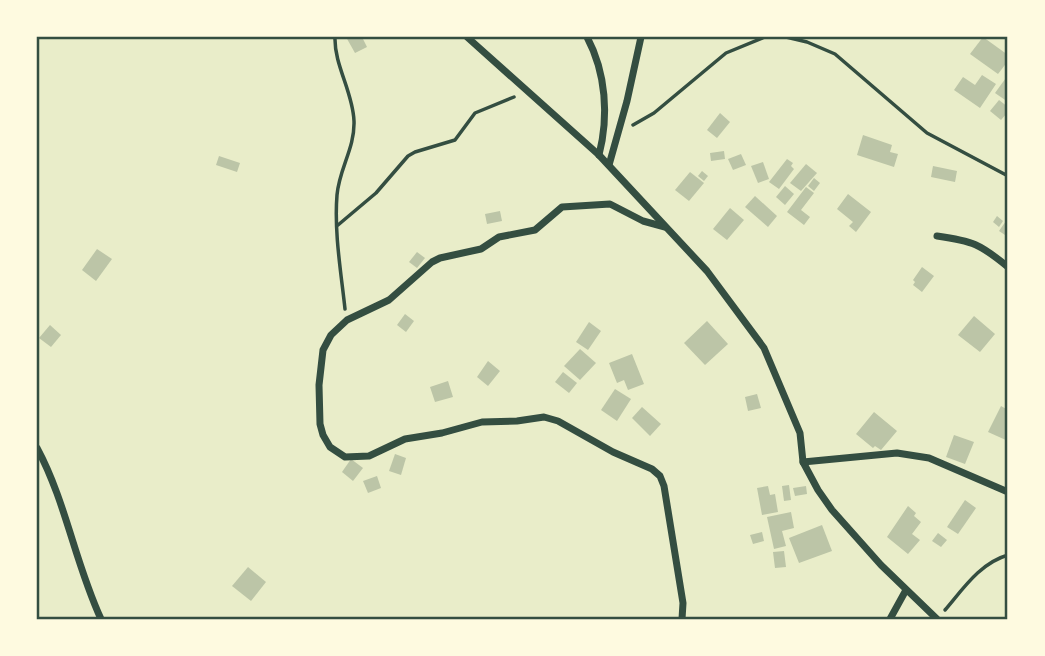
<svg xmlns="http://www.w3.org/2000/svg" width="1045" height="656" font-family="Cabin,sans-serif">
	<rect width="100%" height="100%" fill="#e9edc9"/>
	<!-- building -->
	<g fill="#bcc5a7">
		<polygon points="346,37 362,37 367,47 355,53"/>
		<polygon points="983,37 1008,55 1008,61 998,74 970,54"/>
		<polygon points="982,75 996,84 980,108 954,90 963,77 975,85"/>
		<polygon points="1008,75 1008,102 995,93"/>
		<polygon points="999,100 1008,107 1008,112 1001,120 990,111"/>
		<polygon points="720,113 730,122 717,138 707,130"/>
		<polygon points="863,135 892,145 890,152 898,154 894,167 857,155"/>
		<polygon points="724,151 725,159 711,161 710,153"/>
		<polygon points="741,154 746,165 733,170 728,159"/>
		<polygon points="219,156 240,163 237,172 216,165"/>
		<polygon points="787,159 793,163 791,166 794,169 779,189 769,182"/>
		<polygon points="763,162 769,179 758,183 751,166"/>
		<polygon points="806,164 817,173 801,191 790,183"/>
		<polygon points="933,166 957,171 955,182 931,177"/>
		<polygon points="702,171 708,176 704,181 698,176"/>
		<polygon points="690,172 704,183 689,201 675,190"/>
		<polygon points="814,178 820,183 814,191 808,186"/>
		<polygon points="785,186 794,194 785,205 776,197"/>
		<polygon points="806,187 814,193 801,210 810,217 804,225 787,212"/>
		<polygon points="848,194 871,212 856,232 849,226 853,222 837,209"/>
		<polygon points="755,196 777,216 768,227 745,207"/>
		<polygon points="730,208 744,220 727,240 713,229"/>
		<polygon points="500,211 502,221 487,224 485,214"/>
		<polygon points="997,216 1003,221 999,227 993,222"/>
		<polygon points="1008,218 1008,237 999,231"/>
		<polygon points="97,249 112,259 96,281 82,270"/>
		<polygon points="417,252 425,258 417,268 409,262"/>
		<polygon points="922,267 934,276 922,292 913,285 915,282 913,280"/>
		<polygon points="405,314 414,321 406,332 397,325"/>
		<polygon points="974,316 995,334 980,352 958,335"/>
		<polygon points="707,321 728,344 705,365 684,343"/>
		<polygon points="589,322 601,331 588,350 576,342"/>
		<polygon points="50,325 61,335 51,347 39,338"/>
		<polygon points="580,349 596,363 580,380 564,366"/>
		<polygon points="632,354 644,384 628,390 624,380 617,383 609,363"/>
		<polygon points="488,361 500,371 488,386 477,377"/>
		<polygon points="563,372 577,383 569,393 555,382"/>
		<polygon points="448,381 453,397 435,402 430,387"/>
		<polygon points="615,389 631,399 617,421 601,410"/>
		<polygon points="757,394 761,408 748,411 745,397"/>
		<polygon points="1001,406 1008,410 1008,441 988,432"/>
		<polygon points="642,407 661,424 650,436 632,418"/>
		<polygon points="874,412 897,431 881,450 875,446 873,448 856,434"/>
		<polygon points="954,435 974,442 965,464 946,457"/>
		<polygon points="395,454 406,458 401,475 389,471"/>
		<polygon points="351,459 363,468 353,481 342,472"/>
		<polygon points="377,476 381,488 368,493 363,481"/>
		<polygon points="789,485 791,500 784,501 782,486"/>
		<polygon points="768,486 770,495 775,494 778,512 762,515 757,488"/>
		<polygon points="806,486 807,494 795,496 793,488"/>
		<polygon points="965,500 976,508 958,534 947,527"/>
		<polygon points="908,506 916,513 914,516 921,522 912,534 920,540 908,554 887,537"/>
		<polygon points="791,512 794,528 782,531 786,546 774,549 767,517"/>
		<polygon points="822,525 832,551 799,563 789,538"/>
		<polygon points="762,532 764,541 753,544 750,535"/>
		<polygon points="938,533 947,540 941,547 932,541"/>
		<polygon points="784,551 786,567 775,568 773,552"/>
		<polygon points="248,567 266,582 251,601 232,586"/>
	</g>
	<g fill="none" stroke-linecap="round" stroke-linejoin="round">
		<!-- path -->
		<g stroke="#344e41" stroke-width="3.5">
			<path d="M335 37C334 65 353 92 354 121 355 148 339 169 337 195 334 232 341 272 345 309"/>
			<polyline points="786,37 807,42 835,54 927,133 1008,176"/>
			<polyline points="633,125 654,113 726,53 765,37"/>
			<polyline points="338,225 376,193 408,156 415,152 455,140 475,113 514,97"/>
			<path d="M945 610C963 589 980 563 1008 555"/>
		</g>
		<!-- minor -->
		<g stroke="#344e41" stroke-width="7">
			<polyline points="467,37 599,155 707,271 764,348 800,433 803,462 818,490 832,510 881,565 937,619"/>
			<path d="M587 37C606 73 609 116 599 155"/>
			<polyline points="609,165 627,101 641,37"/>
			<polyline points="665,227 643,221 610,204 562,207 535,230 499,237 481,249 440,258 432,262 389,300 347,320 331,335 323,350 319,385 320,424 323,435 330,447 345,457 369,456 405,439 442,433 482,422 517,421 544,417 558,421 613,452 652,469 660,476 664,486 683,603 682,619"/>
			<path d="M937 236C973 241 980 244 1008 267"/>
			<path d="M37 448C66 502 75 563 101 619"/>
			<polyline points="803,462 897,453 929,458 1008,492"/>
			<polyline points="890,619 906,590"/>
		</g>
	</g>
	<!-- border -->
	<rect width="1045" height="656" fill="none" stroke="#fefae0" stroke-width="77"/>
	<rect x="38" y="38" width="968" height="580" fill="none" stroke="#344e41" stroke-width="2.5"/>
</svg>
